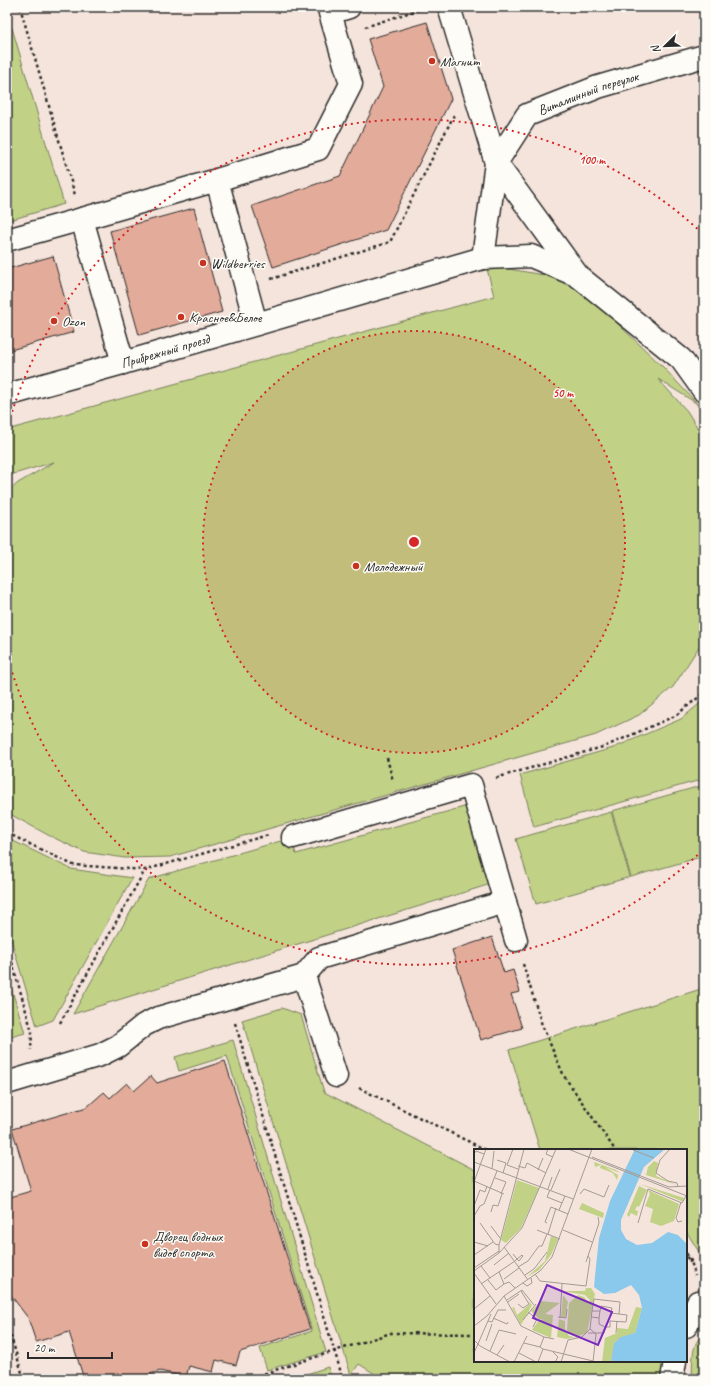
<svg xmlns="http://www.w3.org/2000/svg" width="711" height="1386" font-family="Caveat,sans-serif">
	<rect width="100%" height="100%" fill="#f5e4db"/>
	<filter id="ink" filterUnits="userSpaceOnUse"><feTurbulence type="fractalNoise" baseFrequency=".025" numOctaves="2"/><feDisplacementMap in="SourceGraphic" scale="8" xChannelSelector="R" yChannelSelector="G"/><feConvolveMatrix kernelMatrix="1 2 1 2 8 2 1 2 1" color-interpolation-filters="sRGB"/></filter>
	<g filter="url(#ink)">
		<!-- green -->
		<g fill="#c1d287" stroke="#767e59">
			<polygon points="7,26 12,28 64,204 7,221"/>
			<polygon points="486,265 572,280 663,367 704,411 704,415 696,403 658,379 687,411 704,438 704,639 673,687 639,715 596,735 170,857 125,858 84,852 48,835 8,813 7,493 18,483 54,462 7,476 7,430 494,296"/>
			<polygon points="704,700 704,779 534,827 520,775 613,748 681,719"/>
			<polygon points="704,785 704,856 631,877 612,811"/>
			<polygon points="471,805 494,883 73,1014 149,879 291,838 296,854"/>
			<polygon points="611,812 630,877 536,904 516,839"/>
			<polygon points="7,838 71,869 132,878 53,1020 37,1026 7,926"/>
			<polygon points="7,974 25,1033 7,1038"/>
			<polygon points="704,988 704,1260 686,1231 686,1150 540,1150 509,1050"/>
			<polygon points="282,1008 301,1015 324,1092 475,1170 475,1361 668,1361 663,1376 659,1379 383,1379 359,1364 351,1375 242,1020"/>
			<polygon points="233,1040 326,1352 267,1370 260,1348 312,1331 227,1056 179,1071 175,1057"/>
			<path d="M704 1334V1379H692C693 1364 690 1343 704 1334Z"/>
			<polygon points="328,1367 332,1379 291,1379"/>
		</g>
		<!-- building -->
		<g fill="#e3ab9a" stroke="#2b2b2b">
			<polygon points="427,22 451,99 386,230 273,267 252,206 340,176 383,87 368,39"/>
			<polygon points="194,208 222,312 139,335 110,231"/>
			<polygon points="53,256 74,332 7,351 7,269"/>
			<polygon points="492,937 504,973 513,970 520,992 511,994 522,1028 481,1040 452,950"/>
			<polygon points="225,1061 310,1329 240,1352 236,1365 216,1360 213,1372 189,1366 186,1377 160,1371 135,1379 84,1379 69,1332 36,1342 28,1318 7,1290 7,1198 31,1191 12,1129 87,1107 104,1092 110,1098 127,1083 134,1091 151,1076 157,1083"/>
		</g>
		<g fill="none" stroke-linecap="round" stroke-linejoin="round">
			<defs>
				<g id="minor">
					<polyline points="449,7 496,163 578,276"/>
					<polyline points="217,180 318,149 351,84 330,13 349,7"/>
					<polyline points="82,219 217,180 256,324"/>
					<polyline points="7,240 82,219 123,363"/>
					<path id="s1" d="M483 258 496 163 527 115 598 87 704 56"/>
					<path id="s2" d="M7 395 123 363 483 258 531 256 578 276 681 359 704 391"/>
					<polyline points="293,837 471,785 516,940"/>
					<polyline points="304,976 336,1076"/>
					<polyline points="7,1083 100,1055 118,1046 144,1025 158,1018 304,976 319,958 505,902"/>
					<polyline points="686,1326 698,1302 704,1302"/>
					<polyline points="672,1379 675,1361"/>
				</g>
			</defs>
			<!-- minor casing -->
			<use href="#minor" stroke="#2b2b2b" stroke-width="25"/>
			<!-- path -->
			<g stroke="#2b2b2b" stroke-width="2.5" stroke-dasharray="3 3" stroke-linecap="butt">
				<polyline points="20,7 75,195"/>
				<polyline points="365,27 423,8"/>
				<polyline points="271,279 390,242 454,115"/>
				<polyline points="7,490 11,489"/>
				<polyline points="387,758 393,781"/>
				<polyline points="496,778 606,746 675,716 704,693"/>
				<polyline points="7,833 73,865 145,870 268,835"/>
				<polyline points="7,945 32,1032 31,1050"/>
				<polyline points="523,964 542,1025 564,1076 615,1150"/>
				<polyline points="60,1023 145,870"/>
				<polyline points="235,1023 342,1376 340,1379"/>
				<polyline points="359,1088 486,1150"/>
				<polyline points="686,1253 691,1261 695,1276"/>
				<polyline points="686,1257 691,1261 686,1263"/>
				<polyline points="7,1324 24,1379"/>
				<polyline points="247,1379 391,1333 475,1334"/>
				<polyline points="269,1379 273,1371"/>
			</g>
			<!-- minor -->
			<use href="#minor" stroke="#fdfcf7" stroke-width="22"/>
		</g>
	</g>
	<!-- distance rings -->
	<circle cx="414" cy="542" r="211" fill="#d62828" fill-opacity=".12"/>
	<g fill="none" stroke="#d62828" stroke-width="2" stroke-dasharray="2 4">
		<circle cx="414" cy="542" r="211"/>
		<path d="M702 851A422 422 0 0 1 7 655M7 429A422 422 0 0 1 702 233"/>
	</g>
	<!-- markers -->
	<g fill="#c8321e" stroke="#fdfcf7" stroke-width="1.5">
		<circle cx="432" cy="61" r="4"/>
		<circle cx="203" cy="263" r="4"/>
		<circle cx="181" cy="317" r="4"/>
		<circle cx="54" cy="321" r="4"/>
		<circle cx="356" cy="566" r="4"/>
		<circle cx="145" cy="1244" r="4"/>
	</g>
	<g text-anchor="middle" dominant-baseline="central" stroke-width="3" stroke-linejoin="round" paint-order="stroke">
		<!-- poi labels -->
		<g font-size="14" fill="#2b2b2b" stroke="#fdfcf7" text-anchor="start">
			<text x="440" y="61">Магнит</text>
			<text x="211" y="263">Wildberries</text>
			<text x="189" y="317">Красное&amp;Белое</text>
			<text x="62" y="321">Ozon</text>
			<text x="364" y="566">Молодежный</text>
			<text x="153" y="1236">Дворец водных<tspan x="153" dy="16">видов спорта</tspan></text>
		</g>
		<!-- street labels -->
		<g font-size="14" fill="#2b2b2b" stroke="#fdfcf7">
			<text stroke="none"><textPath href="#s1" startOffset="218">Витаминный переулок</textPath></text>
			<text stroke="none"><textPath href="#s2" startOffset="164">Прибрежный проезд</textPath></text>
		</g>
	</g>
	<!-- overview -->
	<g transform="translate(474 1149)">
		<rect width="213" height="213" fill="#f5e4db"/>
		<path d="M180 12 184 14 182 27 203 36 172 26 174 18ZM120 13 142 21 146 24 131 18 144 26 143 31 139 24 126 19 127 16 121 18ZM43 31 65 39 47 79 32 94 27 91ZM166 35 210 49 209 52H207ZM165 37 173 41 165 58 163 57 161 61 164 62 163 67 157 64 155 68 153 66ZM174 41 205 55 200 72 187 77 176 73 179 60 171 57 176 45ZM108 54 130 64 129 69 105 60ZM77 87 84 90 77 106 65 121 53 128 71 112ZM112 139H117L121 145 113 184 102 188 93 190 83 188 85 170 91 172V180L95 187 100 188 106 187 97 186 93 181 95 154 104 146 110 148 115 154 116 151 111 146 89 142H111ZM89 146 94 153 91 169 87 168ZM54 151 58 156 47 176 38 159 40 158 43 166 56 155ZM67 152 86 154 71 165 79 166 77 189 58 181 65 171 70 170H65L57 162ZM162 158 168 159 161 184 142 192 137 213H128L131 189 143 184V179L154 180Z" fill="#c1d287"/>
		<path d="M161 0H191L170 18 147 71V81L152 90 163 96 178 94 194 83 204 86 213 95V213H137L140 194 147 188 161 184 168 159 165 146 157 136 141 144 130 145 120 138 121 127 125 89 136 52Z" fill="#8bc9ec"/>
		<path fill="none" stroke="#a49a95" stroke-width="1" d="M39 0 33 16 44 20M74 0 72 5 79 8M94 0 213 47M196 0 186 11 182 24 194 32 203 34 204 38M159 1 180 9M0 5 2 2 10 5M118 8 195 38 213 37M23 11 32 14 29 24M0 13 99 50M44 17 51 19 53 14 72 24M18 20 20 2M64 21 69 9M21 29 32 33 27 45M0 32 30 45M0 33 12 0M74 40 78 28M76 41 73 48 88 54M77 41 86 20M106 45 110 40 130 48 135 36M207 53 202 69 204 73 208 72M0 57 6 41 11 43 13 37M85 61 91 47M17 63 19 56 24 57 28 45M0 67 6 57 10 55 23 22M6 74 21 95 25 96M73 74 71 73 77 58 94 65M164 74 174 40 208 54 212 47M17 77 26 89M63 81 86 90M89 81 118 93M74 85 82 59M0 93 14 97M30 98 54 131M25 104V96L50 0M0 106 19 93M112 113 125 74 124 68M20 116 35 104M7 117 16 129M44 118 54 112 65 97H68L73 85M0 119 25 102M0 122 25 104 48 79 82 0M25 123 30 135 35 133 41 139M0 124 22 155M61 125 66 132 112 137 116 110 114 107M51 126 60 120 73 103M30 130 45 119M14 131 22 141 30 135M49 134 53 137 58 134 57 129M7 135 41 112 43 110 48 106 49 107 45 112 43 110 39 105M30 147 47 177 70 188 80 190M33 151 48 141 60 156M34 153 45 145M44 155 49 159 55 155 47 142M0 160 16 147M54 163 63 170 59 178M84 168 92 169 93 160M118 168 125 169 126 162M19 169 33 175 34 173M86 169 88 135M49 171 62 155M14 172 18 173 24 161H32M0 177 13 167 30 147 66 122 78 108 118 0M131 178H136V172L152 173 153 166 145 165M116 180 118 162 120 150 146 153 145 165 137 164 138 159 127 157 126 162H118M116 180 122 185 119 213M114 184H130L131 178 125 175V169M142 184 143 172M0 191 6 197 36 213M12 192 18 175M50 194 66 198M69 200 119 212M69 200 66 198 70 188M16 202 25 181 42 185M79 203 84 208 81 213M0 204 17 165M45 204 62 213M23 206 30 196M40 213 53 187M64 213 69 200M87 213 94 191 108 188 116 180"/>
		<path fill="#7b2cbf" fill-opacity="0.15" stroke="#7b2cbf" stroke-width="2" d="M73 136 138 163 124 196 59 169Z"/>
		<rect width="213" height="213" fill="none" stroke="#2b2b2b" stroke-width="2"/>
	</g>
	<circle cx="414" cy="542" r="6" fill="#d62828" stroke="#fdfcf7" stroke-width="2"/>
	<g font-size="12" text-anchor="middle" font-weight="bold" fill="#d62828" stroke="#fdfcf7" stroke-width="3" stroke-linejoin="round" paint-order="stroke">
		<text x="592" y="164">100 m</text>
		<text x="563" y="397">50 m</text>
	</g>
	<!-- margin -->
	<rect width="711" height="1386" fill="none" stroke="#fdfcf7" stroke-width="24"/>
	<rect x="12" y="12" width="687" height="1362" fill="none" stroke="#2b2b2b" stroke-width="1.5" filter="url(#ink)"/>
	<!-- north arrow -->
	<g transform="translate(665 46) rotate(247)" stroke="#fdfcf7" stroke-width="3" paint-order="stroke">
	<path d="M0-3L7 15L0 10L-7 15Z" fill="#2b2b2b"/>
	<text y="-6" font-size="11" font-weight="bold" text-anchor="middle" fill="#2b2b2b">N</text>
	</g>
	<!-- scale -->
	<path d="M28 1352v6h84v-6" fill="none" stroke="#2b2b2b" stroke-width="2"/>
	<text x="34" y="1352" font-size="12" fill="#2b2b2b" stroke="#fdfcf7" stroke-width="3" paint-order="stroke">20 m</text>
</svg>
